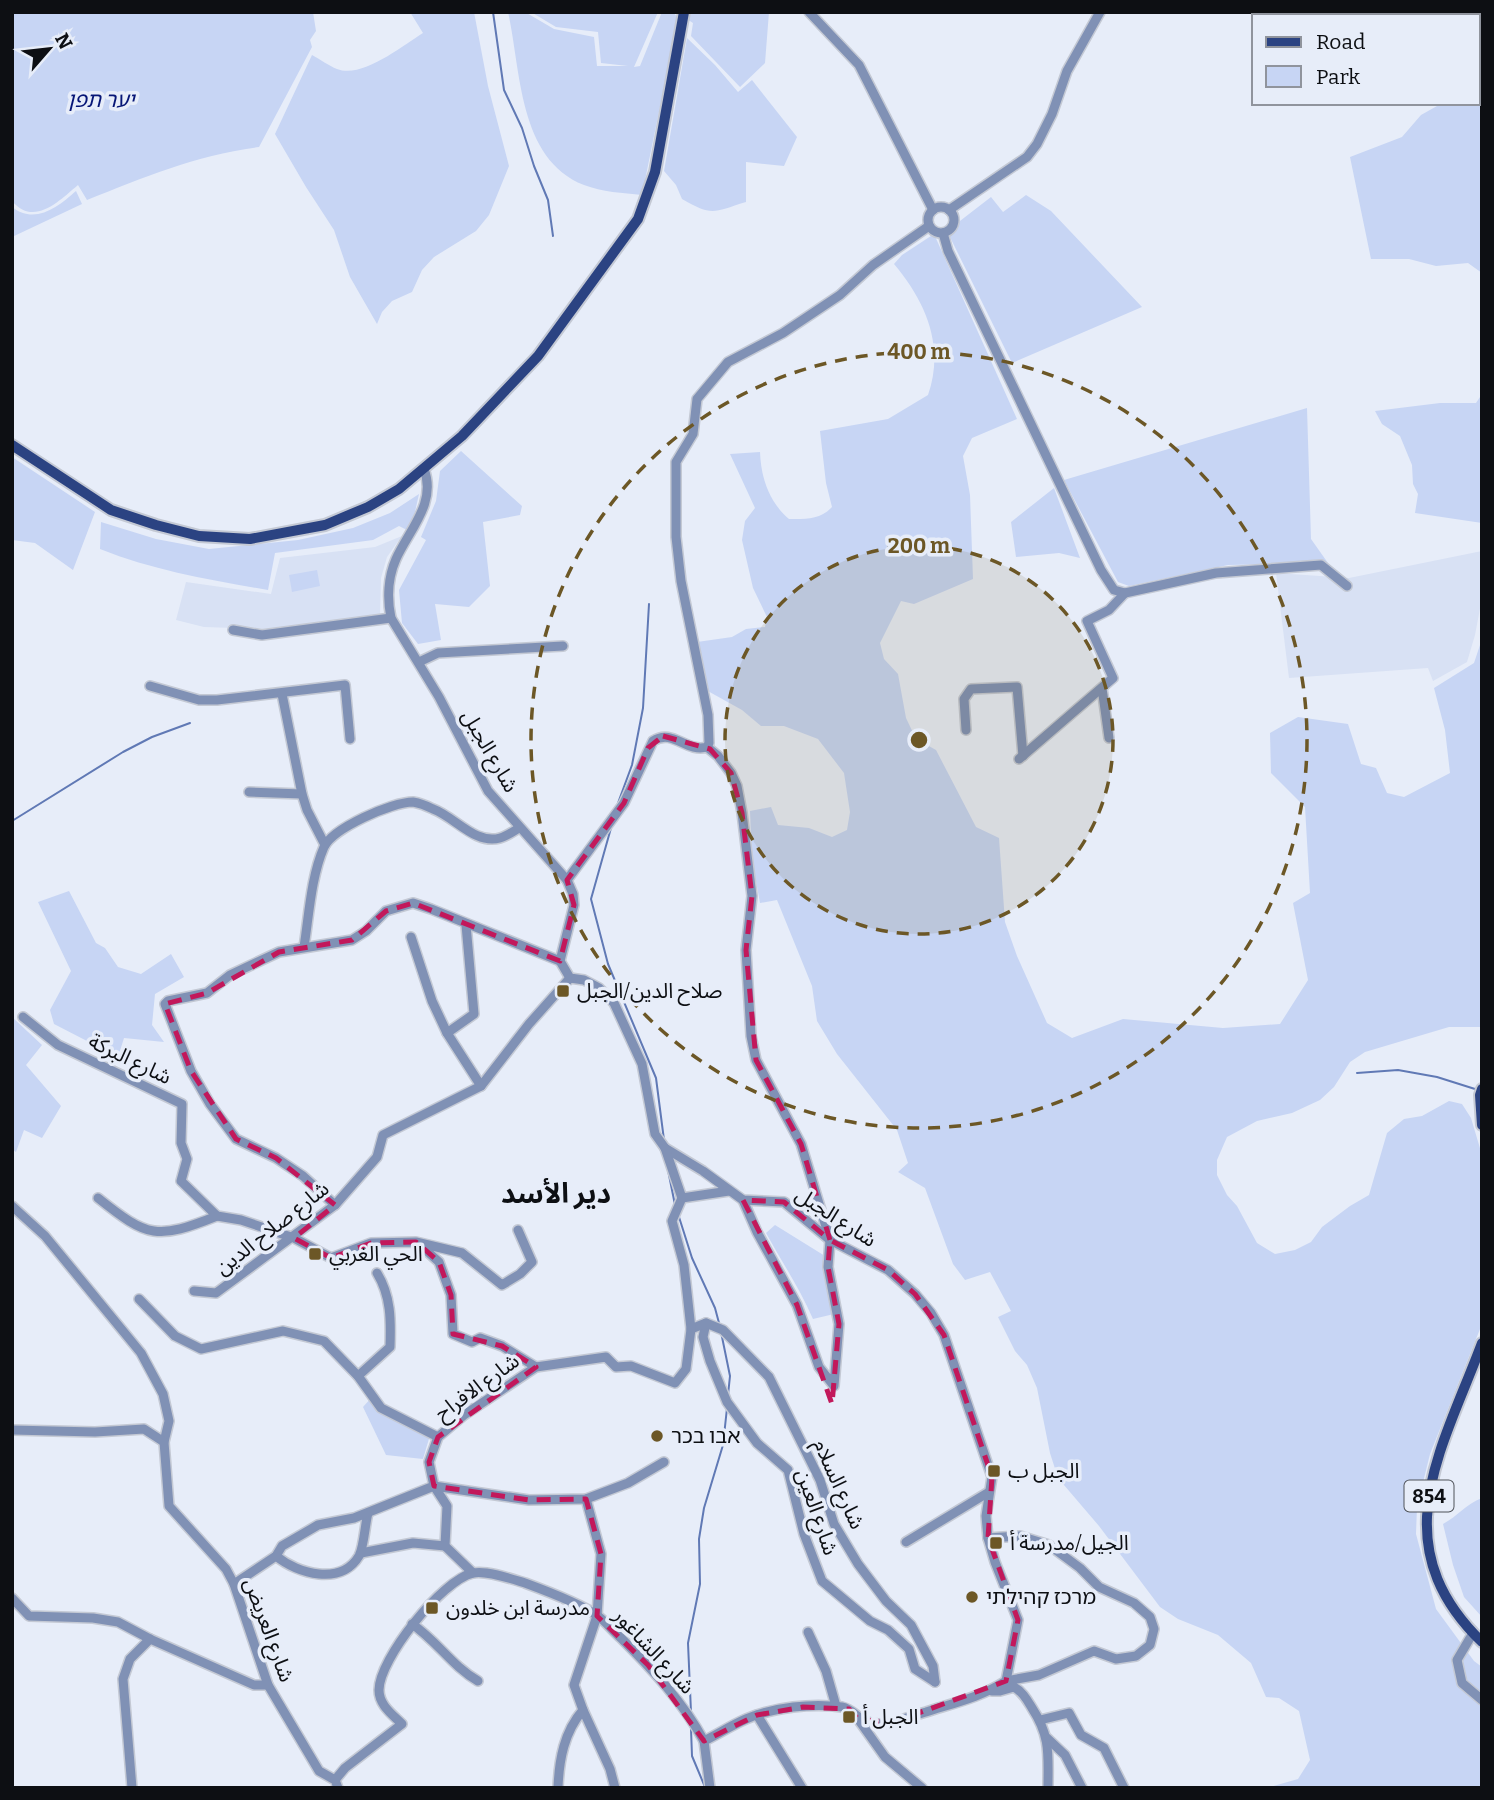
<svg xmlns="http://www.w3.org/2000/svg" width="1494" height="1800" font-family="Bitter,'Noto Sans Arabic','Noto Sans Hebrew',serif">
	<rect width="100%" height="100%" fill="#e7edf9"/>
	<!-- built -->
	<g fill="#d8e1f4">
		<polygon points="402,536 387,557 381,578 380,615 268,629 204,627 176,620 186,582 271,594 280,558 375,547"/>
		<polygon points="1482,551 1482,598 1475,635 1467,662 1433,681 1428,668 1289,678 1276,573 1349,578"/>
	</g>
	<!-- green -->
	<g fill="#c7d5f4">
		<path d="M12 12H313L316 31 310 40 312 47 259 147C197 155 144 177 87 200L78 185C59 201 34 227 12 201Z"/>
		<path d="M410 12H474L488 86 509 166 489 215 476 231 434 257 422 270 412 292 392 301 382 312 377 324 350 277 334 230 306 187 275 134 312 55C320 59 329 66 337 69 362 79 402 46 423 33Z"/>
		<path d="M508 12H525L554 29 594 37 597 66H628L601 63 598 32 556 27 531 12H658L634 67 640 66 662 12H673L678 18 642 195C623 193 602 192 584 185 518 159 521 70 508 12Z"/>
		<polygon points="676,12 769,12 765,63 740,87 691,36 693,23"/>
		<polygon points="1405,12 1482,12 1482,33 1478,35 1478,16 1404,16"/>
		<path d="M687 38 715 65 738 92 752 80 797 137 784 166 746 162V202C713 212 713 217 682 199L676 185 664 171Z"/>
		<polygon points="1482,93 1482,273 1468,263 1436,266 1409,259 1371,259 1350,157 1402,137 1421,115 1437,106 1444,103 1478,103 1478,94"/>
		<path d="M76 191 82 204 12 237V207C35 225 58 207 76 191Z"/>
		<polygon points="1026,195 1051,211 1142,307 1012,363 947,231 991,197 1003,212"/>
		<path d="M934 234 1017 419 972 438 963 456 970 495 973 579 914 604 901 601 880 643 884 659 898 674 906 718 916 739 936 750 976 827 999 838 1005 922 1017 956 1047 1023 1072 1038 1123 1019 1223 1028 1280 1024 1308 980 1293 903 1310 893 1305 807 1271 773 1270 733 1298 717 1348 724 1361 764 1376 768 1387 793 1404 797 1450 773 1445 730 1434 688 1474 663 1482 639V1027H1449L1365 1052 1350 1062 1334 1087 1320 1100 1292 1113 1257 1121 1227 1137 1217 1160V1175L1227 1195 1237 1206 1257 1243 1275 1254 1295 1250 1311 1242 1322 1227 1350 1206 1369 1195 1387 1133 1404 1119 1422 1116 1449 1101 1462 1104 1471 1118 1482 1155V1324L1430 1454 1417 1507 1416 1534 1436 1609 1474 1661 1482 1667V1788H1266L1298 1779 1310 1760 1299 1711 1279 1698 1266 1697 1251 1663 1218 1635 1178 1619 1160 1607 1099 1526 1058 1478 1050 1453 1037 1388 1027 1365 1015 1351 998 1317 1011 1311 990 1272 965 1280 953 1264 925 1188 898 1172 908 1163 897 1130 837 1054 817 1021 812 986 777 900 760 903 752 859 750 811 771 807 778 825 809 828 832 837 847 830 850 812 844 773 818 739 784 726H761L742 710 706 690 697 642 732 637 746 629 765 627 767 617 753 588 742 540 745 521 755 508 730 454 760 452C761 478 769 502 789 519 806 519 820 520 832 507L826 483 820 431 888 419 928 395C945 346 926 302 894 264L902 255Z"/>
		<polygon points="1482,394 1482,523 1415,513 1418,494 1413,484 1412,465 1400,436 1382,424 1375,411 1440,403 1476,403"/>
		<polygon points="1307,408 1311,539 1328,563 1228,565 1129,586 1118,582 1064,480"/>
		<polygon points="461,451 522,506 520,515 483,522 490,586 469,607 435,604 441,640 418,644 402,623 399,590 426,540 421,537 436,501 440,471"/>
		<polygon points="12,457 95,512 73,570 35,543 12,540"/>
		<polygon points="1054,488 1080,558 1059,553 1016,557 1011,522"/>
		<path d="M419 494 415 512 407 530 399 526 373 540 275 553 268 590C211 580 155 571 100 549L101 522 156 539 209 549 298 540 353 528 390 513Z"/>
		<polygon points="317,570 320,586 292,592 289,575"/>
		<polygon points="69,891 96,943 105,948 118,967 141,974 171,954 184,977 155,994 152,1025 164,1042 124,1038 118,1057 54,1024 50,1010 71,971 38,902"/>
		<polygon points="12,1017 42,1045 26,1065 61,1106 42,1138 24,1130 16,1152 12,1149"/>
		<path d="M775 1225 825 1256 823 1269 834 1314 813 1319C800 1289 782 1262 766 1233Z"/>
		<polygon points="372,1397 381,1409 431,1432 423,1459 386,1455 363,1407"/>
		<path d="M1482 1498V1617L1464 1597 1453 1565 1443 1524C1458 1516 1466 1504 1482 1498Z"/>
	</g>
	<g fill="none" stroke-linecap="round" stroke-linejoin="round">
		<!-- stream -->
		<g stroke="#6079b5" stroke-width="2">
			<polyline points="493,12 504,90 522,128 534,166 548,200 553,236"/>
			<polyline points="618,803 632,765 643,708 649,604"/>
			<polyline points="12,821 123,752 152,737 190,723"/>
			<polyline points="611,828 591,899 608,964 656,1078 664,1140"/>
			<polyline points="1357,1073 1398,1070 1437,1077 1475,1089"/>
			<polyline points="668,1170 675,1205"/>
			<polyline points="679,1217 692,1258 715,1308 719,1323"/>
			<polyline points="721,1332 730,1376 728,1395"/>
			<polyline points="691,1712 688,1643 700,1584 699,1539 704,1508 723,1445 727,1408"/>
			<polyline points="691,1729 692,1756 705,1787"/>
		</g>
		<defs>
			<g id="minor">
				<polyline points="809,12 859,65 933,210"/>
				<circle cx="941" cy="220" r="13"/>
				<polyline points="949,210 1027,157 1037,144 1052,114 1067,71 1100,12"/>
				<polyline points="943,233 948,251 1101,570 1114,590 1125,593 1216,573 1321,565 1347,586"/>
				<path d="M424 469C437 503 409 530 396 559 388 577 387 599 391 618L439 697 488 791 567 880 573 894 574 905 560 961 570 978 584 980 599 988 614 1003 642 1064 655 1134 665 1148 703 1171 743 1200 784 1202 830 1240 888 1270 915 1294 931 1313 944 1335 992 1477 986 1516 988 1538 995 1562 1018 1620 1006 1681C981 1697 954 1703 926 1712 911 1716 896 1723 879 1724 859 1724 856 1710 842 1707 812 1703 774 1707 746 1719 732 1725 718 1734 704 1741L710 1788"/>
				<polyline points="233,630 262,635 391,618"/>
				<polyline points="419,662 438,653 563,646"/>
				<polyline points="150,686 199,700 217,700 345,685 350,739"/>
				<polyline points="1102,688 1109,738"/>
				<polyline points="282,694 302,794 307,810 325,845"/>
				<polyline points="966,730 964,699 971,689 1017,687 1023,756"/>
				<polyline points="707,747 718,756 731,773 737,786 742,813 752,896 746,950 751,1036 756,1060 801,1144 830,1240 828,1267 839,1324 834,1386 819,1367 797,1305 757,1232 743,1200"/>
				<polyline points="1019,759 1113,678 1087,621 1109,610 1125,593"/>
				<polyline points="249,792 302,794"/>
				<path d="M567 880 624 803 653 741C673 728 686 753 707 747L709 743 708 715 681 581 676 537V462L693 434 697 399 728 362 783 333 840 295 873 265 929 226"/>
				<polyline points="411,937 432,1001 447,1033 481,1086"/>
				<path d="M304 947C309 915 311 877 324 847 333 828 392 802 413 802 419 803 427 806 433 809 455 817 475 845 500 838 507 836 514 831 519 828"/>
				<polyline points="23,1017 58,1045 182,1104 181,1143 187,1159 181,1181 217,1216 241,1220 294,1238 331,1258 371,1243 416,1242 462,1253 502,1285 520,1274 532,1262 518,1230"/>
				<polyline points="447,1033 474,1014 466,925"/>
				<polyline points="665,1148 682,1198"/>
				<path d="M98 1198C148 1238 157 1240 217 1216"/>
				<polyline points="335,1205 303,1176 276,1158 236,1139 210,1104 191,1071 165,1004 168,1001 207,993 230,975 279,952 352,940 366,931 386,911 413,903 431,909 560,961"/>
				<polyline points="12,1206 45,1236 141,1353 163,1394 169,1421 164,1442 169,1506 226,1569 234,1584 268,1685 319,1771 335,1780 338,1788"/>
				<polyline points="418,1243 439,1262 451,1295 453,1334 472,1342 480,1338 502,1346 536,1367"/>
				<polyline points="194,1291 216,1293 335,1205 377,1157 383,1135 481,1086 529,1024 570,978"/>
				<polyline points="139,1299 175,1336 201,1349 283,1331 324,1341 358,1376 381,1408 438,1437"/>
				<polyline points="706,1323 703,1337 710,1361 727,1402 757,1443 788,1470 804,1534 822,1581 870,1621 888,1630 909,1649 915,1669 935,1682"/>
				<polyline points="691,1329 706,1323 723,1330 769,1377 820,1480 834,1524 858,1564 886,1601 911,1625 933,1666 935,1682"/>
				<path d="M358 1376 390 1347C391 1320 391 1296 377 1273"/>
				<polyline points="12,1430 95,1432 144,1429 164,1442"/>
				<polyline points="434,1486 529,1500 586,1499 628,1483 664,1462"/>
				<polyline points="434,1486 447,1506 445,1546 473,1573"/>
				<polyline points="586,1499 601,1554 597,1616 574,1685 583,1710 610,1769 615,1788"/>
				<polyline points="988,1538 1020,1536 1049,1545 1080,1568 1099,1587 1134,1603 1150,1617 1154,1629 1150,1645 1136,1656 1116,1659 1094,1651 1039,1675 1006,1681"/>
				<polyline points="906,1542 989,1492"/>
				<polyline points="361,1553 413,1543 445,1546"/>
				<path d="M276 1556C298 1574 341 1586 359 1556 364 1547 365 1524 368 1513"/>
				<polyline points="234,1584 276,1556 282,1546 318,1525 354,1518 434,1486 429,1462 438,1437 464,1415 536,1367 606,1357 616,1367 631,1366 675,1383 686,1369 691,1329 684,1265 672,1221 682,1198 729,1191"/>
				<polyline points="12,1598 29,1616 93,1618 118,1622 150,1639 254,1685 268,1685"/>
				<path d="M412 1624C437 1641 452 1666 478 1681"/>
				<polyline points="808,1632 826,1671 836,1706"/>
				<polyline points="1473,1633 1457,1660 1462,1683 1482,1700"/>
				<path d="M992 1691H1000L1014 1687C1023 1692 1027 1700 1032 1708 1051 1737 1048 1755 1048 1788"/>
				<polyline points="757,1715 802,1788"/>
				<polyline points="858,1719 885,1757 922,1788"/>
				<polyline points="1040,1720 1069,1713 1081,1735 1104,1748 1124,1788"/>
				<polyline points="1047,1738 1065,1755 1082,1788"/>
				<path d="M335 1780 345 1768 402 1724C392 1714 379 1705 379 1690 379 1659 442 1580 473 1573 486 1570 512 1579 525 1583 544 1590 582 1605 598 1616 606 1622 613 1631 621 1638 652 1669 683 1702 704 1741"/>
				<polyline points="132,1788 123,1679 130,1659 150,1639"/>
				<path d="M558 1788C559 1760 564 1732 583 1710"/>
			</g>
			<g id="major">
				<polyline points="12,445 111,510 156,525 199,536 250,539 325,525 368,507 399,489 462,436 538,356 638,219 655,172 684,12"/>
				<polyline points="1482,1089 1480,1095 1482,1125"/>
				<path d="M1482 1343C1442 1450 1381 1544 1482 1642"/>
			</g>
		</defs>
		<!-- minor casing -->
		<use href="#minor" stroke="#c4c9d4" stroke-width="12"/>
		<!-- major casing -->
		<use href="#major" stroke="#c4c9d4" stroke-width="14"/>
		<!-- minor -->
		<use href="#minor" stroke="#8091b5" stroke-width="9"/>
		<!-- major -->
		<use href="#major" stroke="#2b4382" stroke-width="10"/>
	</g>
	<!-- marked area -->
	<path fill="none" stroke="#c2185b" stroke-width="5" stroke-dasharray="14 9" stroke-linejoin="round" d="M663 736 710 749 731 773 742 813 752 896 746 950 756 1060 801 1144 830 1240 784 1202 743 1200 797 1305 832 1404 839 1324 828 1267 830 1240 888 1270 915 1294 944 1335 992 1477 988 1538 1018 1620 1006 1681 891 1723 858 1719 849 1709 803 1707 757 1715 704 1741 648 1665 597 1616 601 1554 586 1499 529 1500 434 1486 429 1462 438 1437 536 1367 502 1346 453 1334 451 1295 439 1262 416 1242 371 1243 331 1258 294 1238 335 1205 276 1158 236 1139 191 1071 165 1004 207 993 279 952 352 940 386 911 413 903 560 961 574 905 567 880 624 803 648 748Z"/>
	<!-- distance rings -->
	<circle cx="919" cy="740" r="194" fill="#6c5726" fill-opacity=".12"/>
	<g fill="none" stroke="#6c5726" stroke-width="3.5" stroke-dasharray="12 9">
		<circle cx="919" cy="740" r="194"/>
		<circle cx="919" cy="740" r="388"/>
	</g>
	<!-- markers -->
	<g fill="#6c5726" stroke="#e7edf9" stroke-width="2.5">
		<rect x="556" y="984" width="14" height="14" rx="3.5"/>
		<rect x="308" y="1247" width="14" height="14" rx="3.5"/>
		<circle cx="657" cy="1436" r="7"/>
		<rect x="987" y="1464" width="14" height="14" rx="3.5"/>
		<rect x="989" y="1536" width="14" height="14" rx="3.5"/>
		<circle cx="972" cy="1597" r="7"/>
		<rect x="425" y="1601" width="14" height="14" rx="3.5"/>
		<rect x="842" y="1710" width="14" height="14" rx="3.5"/>
	</g>
	<g text-anchor="middle" dominant-baseline="central" stroke-width="7" stroke-linejoin="round" paint-order="stroke">
		<!-- shield labels -->
		<rect fill="#e7edf9" stroke="#4e5258" stroke-width="2" x="1404.5" y="1480.5" width="49" height="31" rx="5"/>
		<g font-size="19" font-weight="bold" fill="#0d0f13">
			<text x="1429" y="1496">854</text>
		</g>
		<!-- park labels -->
		<g font-size="21" font-style="italic" fill="#071676" stroke="#e7edf9">
			<text x="101" y="100">יער תפן</text>
		</g>
		<!-- street labels -->
		<g font-size="21" fill="#0d0f13" stroke="#e7edf9">
			<text transform="translate(490 751) rotate(60)">شارع الجبل</text>
			<text transform="translate(130 1059) rotate(26)">شارع البركة</text>
			<text transform="translate(836 1217) rotate(33)">شارع الجبل</text>
			<text transform="translate(272 1228) rotate(-38)">شارع صلاح الدين</text>
			<text transform="translate(477 1387) rotate(-36)">شارع الافراح</text>
			<text transform="translate(839 1484) rotate(66)">شارع السلام</text>
			<text transform="translate(817 1512) rotate(71)">شارع العين</text>
			<text transform="translate(269 1630) rotate(70)">شارع العريض</text>
			<text transform="translate(654 1651) rotate(47)">شارع الشاغور</text>
		</g>
		<!-- poi labels -->
		<g font-size="21" fill="#0d0f13" stroke="#e7edf9" text-anchor="start">
			<text x="577" y="991">صلاح الدين/الجبل</text>
			<text x="329" y="1254">الحي الغربي</text>
			<text x="671" y="1436">אבו בכר</text>
			<text x="1008" y="1471">الجبل ب</text>
			<text x="1010" y="1543">الجيل/مدرسة أ</text>
			<text x="986" y="1597">מרכז קהילתי</text>
			<text x="446" y="1608">مدرسة ابن خلدون</text>
			<text x="863" y="1717">الجبل أ</text>
		</g>
		<!-- district labels -->
		<g font-size="28" font-weight="bold" fill="#0d0f13" stroke="#e7edf9">
			<text x="556" y="1193">دير الأسد</text>
		</g>
	</g>
	<circle cx="919" cy="740" r="10" fill="#6c5726" stroke="#e7edf9" stroke-width="3.5"/>
	<g font-size="21" text-anchor="middle" font-weight="bold" fill="#6c5726" stroke="#e7edf9" stroke-width="7" stroke-linejoin="round" paint-order="stroke">
		<text x="919" y="359">400 m</text>
		<text x="919" y="553">200 m</text>
	</g>
	<!-- border -->
	<rect width="1494" height="1800" fill="none" stroke="#0d0f13" stroke-width="28"/>
	<!-- legend -->
	<rect x="1252" y="14" width="228" height="91" fill="#e7edf9" stroke="#90949d" stroke-width="2"/>
	<rect x="1266" y="37" width="35" height="10" fill="#2b4382" stroke="#90949d" stroke-width="2"/>
	<text x="1316" y="49" font-size="21" fill="#0d0f13">Road</text>
	<rect x="1266" y="66" width="35" height="21" fill="#c7d5f4" stroke="#90949d" stroke-width="2"/>
	<text x="1316" y="84" font-size="21" fill="#0d0f13">Park</text>
	<!-- north arrow -->
	<g transform="translate(49 49) rotate(62)" stroke="#e7edf9" stroke-width="5" paint-order="stroke">
	<path d="M0-5L12 26L0 18L-12 26Z" fill="#0d0f13"/>
	<text y="-10" font-size="19" font-weight="bold" text-anchor="middle" fill="#0d0f13">N</text>
	</g>
</svg>
